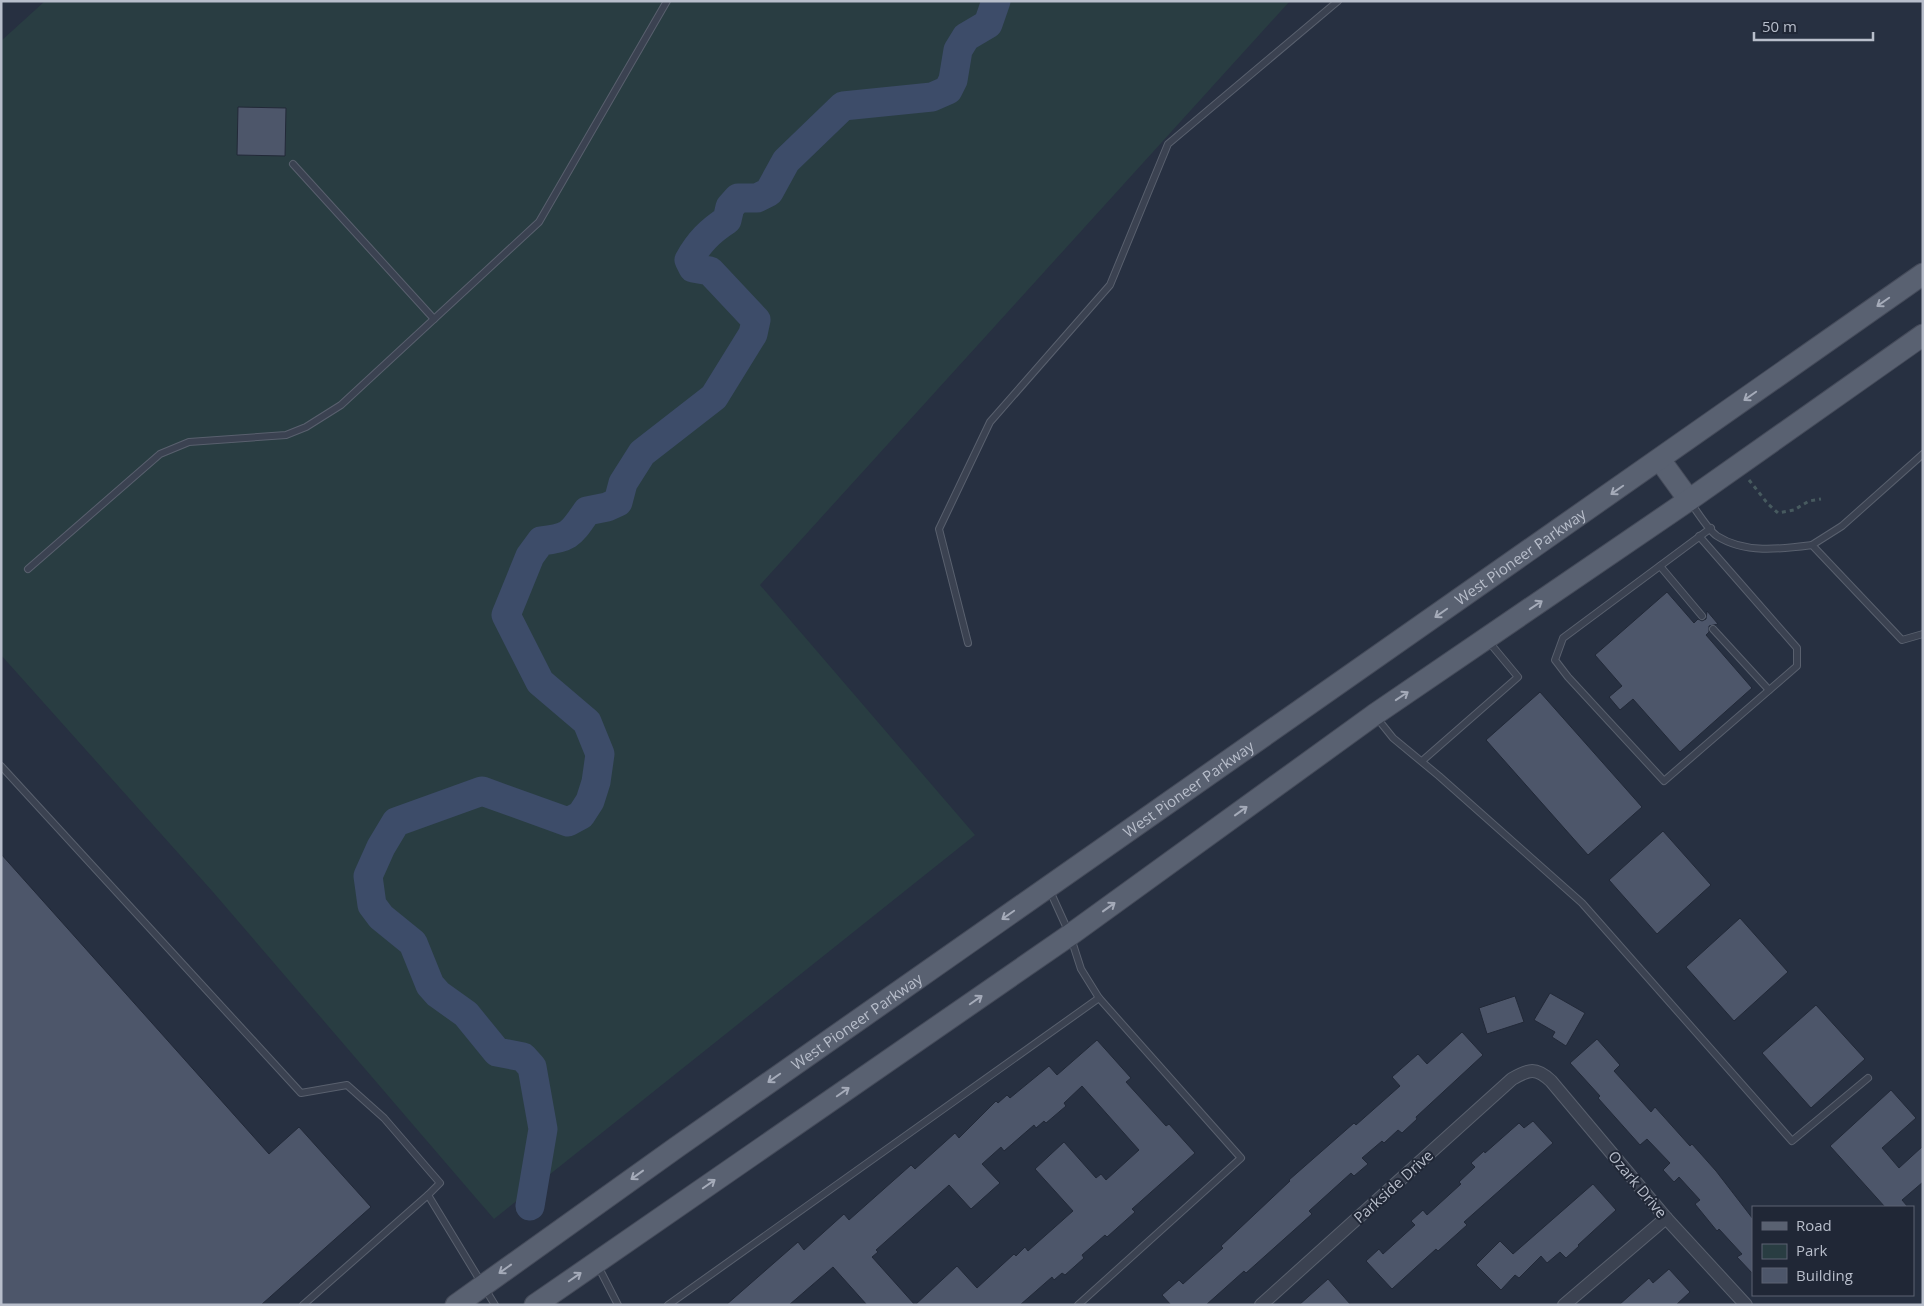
<svg xmlns="http://www.w3.org/2000/svg" width="1924" height="1306" font-family="'Open Sans',sans-serif">
	<rect width="100%" height="100%" fill="#273041"/>
	<!-- green -->
	<polygon fill="#293d42" points="45,1 1290,1 760,585 975,835 494,1219 213,892 1,655 1,41"/>
	<g fill="none" stroke-linecap="round" stroke-linejoin="round">
		<!-- river -->
		<path stroke="#3d4c69" stroke-width="29" d="M530 1206 543 1129 532 1067 523 1057 497 1052 466 1014 438 994 430 985 413 943 381 917 372 905 368 876 381 847 396 822 482 791 568 822 581 815 590 801 596 782 600 754 587 722 540 682 506 615 530 556 541 541C570 538 571 534 587 511L607 507 618 502 623 483 642 453 714 397 753 334 756 320 710 271 693 268 689 260C699 242 710 231 727 220L730 207 738 198H757L769 192 786 161 843 106 932 97 948 90 953 80 958 50 966 37 988 24 996 1"/>
	</g>
	<!-- building -->
	<g fill="#4d566a" stroke="#222938">
		<polygon points="238,107 286,108 285,156 237,155"/>
		<polygon points="1667,592 1694,623 1698,619 1702,621 1706,619 1707,611 1718,624 1709,626 1709,632 1706,635 1752,688 1680,752 1633,699 1620,710 1609,697 1622,686 1595,655"/>
		<polygon points="1540,692 1642,807 1588,855 1486,740"/>
		<polygon points="1663,831 1711,885 1657,934 1609,880"/>
		<polygon points="1,854 269,1154 299,1127 371,1207 261,1305 1,1305"/>
		<polygon points="1740,918 1788,972 1734,1021 1686,967"/>
		<polygon points="1550,993 1585,1013 1566,1046 1552,1037 1555,1032 1534,1020"/>
		<polygon points="1515,996 1524,1022 1487,1034 1479,1008"/>
		<polygon points="1816,1005 1865,1059 1811,1108 1762,1053"/>
		<polygon points="1462,1032 1483,1055 1416,1117 1417,1119 1402,1133 1398,1130 1384,1143 1382,1141 1362,1158 1368,1164 1354,1176 1351,1173 1309,1211 1312,1214 1246,1273 1244,1271 1206,1305 1171,1305 1162,1295 1179,1280 1183,1284 1223,1248 1221,1246 1290,1181 1289,1180 1354,1123 1356,1125 1400,1086 1392,1077 1418,1054 1427,1064"/>
		<polygon points="1597,1039 1620,1065 1614,1071 1651,1112 1655,1107 1690,1146 1692,1144 1716,1171 1753,1219 1753,1274 1737,1257 1742,1254 1719,1229 1717,1231 1695,1204 1700,1200 1679,1177 1674,1182 1663,1170 1670,1163 1647,1139 1640,1145 1598,1098 1600,1096 1570,1063"/>
		<polygon points="1097,1040 1131,1078 1126,1082 1166,1126 1169,1124 1195,1153 1132,1209 1135,1212 1107,1237 1105,1235 1082,1255 1084,1258 1065,1275 1062,1273 1054,1280 1052,1277 1020,1305 915,1305 957,1266 977,1288 1014,1254 1016,1256 1025,1247 1028,1251 1073,1211 1035,1169 1064,1142 1096,1178 1101,1174 1106,1180 1139,1150 1082,1086 1064,1103 1066,1106 1046,1123 1044,1121 1036,1128 1034,1125 1004,1151 1001,1147 982,1164 1000,1183 971,1209 949,1185 876,1250 878,1252 872,1257 915,1305 867,1305 833,1267 789,1305 726,1305 798,1242 804,1250 844,1214 849,1220 911,1165 915,1169 955,1133 959,1138 996,1101 998,1103 1007,1095 1010,1098 1049,1066 1057,1075"/>
		<polygon points="1891,1090 1916,1118 1882,1148 1899,1168 1923,1146 1923,1182 1902,1200 1908,1207 1885,1207 1830,1146"/>
		<polygon points="1533,1121 1553,1143 1464,1222 1467,1225 1438,1251 1436,1249 1392,1289 1366,1261 1379,1249 1383,1254 1415,1225 1411,1221 1423,1210 1427,1215 1461,1184 1459,1182 1475,1167 1471,1163 1484,1151 1485,1153 1519,1123 1524,1128"/>
		<polygon points="1593,1184 1616,1210 1578,1245 1579,1246 1566,1258 1560,1252 1547,1263 1541,1256 1519,1278 1515,1275 1501,1290 1476,1265 1500,1241 1513,1254"/>
		<polygon points="1669,1269 1690,1292 1676,1305 1619,1305 1649,1278 1653,1283"/>
		<polygon points="1328,1279 1351,1305 1299,1305"/>
	</g>
	<g fill="none" stroke-linecap="round" stroke-linejoin="round">
		<defs>
			<g id="lane">
				<polyline points="293,164 434,319"/>
				<path d="M1690 502C1697 511 1708 530 1717 536 1745 554 1781 549 1812 545L1902 640 1923 634"/>
				<polyline points="1699,536 1797,648 1797,666 1664,781 1568,677 1555,660 1563,638 1711,528"/>
				<polyline points="1812,545 1842,526 1923,454"/>
				<polyline points="1660,566 1702,616"/>
				<polyline points="28,569 160,454 189,442 286,435 306,427 341,405 539,222 667,1"/>
				<polyline points="1713,629 1769,690"/>
				<polyline points="968,643 939,529 990,422 1110,285 1168,144 1338,1"/>
				<polyline points="1377,718 1393,738 1439,776 1582,903 1792,1141 1868,1078"/>
				<polyline points="1422,761 1518,677 1489,642"/>
				<polyline points="1,766 301,1093 347,1085 384,1118 440,1183 428,1195"/>
				<polyline points="1050,891 1070,935 1081,969 1099,998 1241,1158 1078,1305"/>
				<polyline points="598,1266 618,1305"/>
				<polyline points="303,1305 428,1195 495,1305"/>
				<polyline points="668,1305 1099,998"/>
			</g>
			<g id="street">
				<path d="M1261 1305 1512 1079C1529 1069 1536 1067 1551 1081L1666 1218 1746 1305"/>
				<polyline points="1564,1305 1666,1218"/>
			</g>
			<g id="primary">
				<polyline points="1660,460 1689,500"/>
				<path id="s1" d="M456 1305 677 1147 1923 274"/>
				<polyline points="535,1305 1070,935 1374,715 1689,500 1923,335"/>
			</g>
		</defs>
		<!-- lane casing -->
		<use href="#lane" stroke="#59606e" stroke-width="8"/>
		<!-- street casing -->
		<use href="#street" stroke="#59606e" stroke-width="14"/>
		<!-- primary casing -->
		<use href="#primary" stroke="#454b5a" stroke-width="23"/>
		<!-- path -->
		<polyline stroke="#475a5f" stroke-width="3" stroke-dasharray="4 4" stroke-linecap="butt" points="1749,480 1768,504 1778,513 1794,510 1809,501 1821,499"/>
		<!-- lane -->
		<use href="#lane" stroke="#3b4251" stroke-width="6"/>
		<!-- street -->
		<use href="#street" stroke="#3b4251" stroke-width="12"/>
		<!-- primary -->
		<use href="#primary" stroke="#596171" stroke-width="21"/>
	</g>
	<!-- one-way arrows -->
	<defs><path id="oneway-shaft" d="M-6 0H5M1.5-3L5.5 0L1.5 3" fill="none" stroke-width="1.6" stroke-linecap="round" stroke-linejoin="round" transform="scale(1.25)"/></defs>
	<g stroke="#a5abb9">
		<use href="#oneway-shaft" transform="translate(1883 302) rotate(145)"/>
		<use href="#oneway-shaft" transform="translate(1750 396) rotate(145)"/>
		<use href="#oneway-shaft" transform="translate(1617 490) rotate(145)"/>
		<use href="#oneway-shaft" transform="translate(1536 605) rotate(-34)"/>
		<use href="#oneway-shaft" transform="translate(1441 613) rotate(145)"/>
		<use href="#oneway-shaft" transform="translate(1402 696) rotate(-34)"/>
		<use href="#oneway-shaft" transform="translate(1241 811) rotate(-36)"/>
		<use href="#oneway-shaft" transform="translate(1109 907) rotate(-36)"/>
		<use href="#oneway-shaft" transform="translate(1008 915) rotate(145)"/>
		<use href="#oneway-shaft" transform="translate(976 1000) rotate(-35)"/>
		<use href="#oneway-shaft" transform="translate(774 1078) rotate(145)"/>
		<use href="#oneway-shaft" transform="translate(843 1092) rotate(-35)"/>
		<use href="#oneway-shaft" transform="translate(637 1175) rotate(144)"/>
		<use href="#oneway-shaft" transform="translate(709 1184) rotate(-35)"/>
		<use href="#oneway-shaft" transform="translate(505 1269) rotate(144)"/>
		<use href="#oneway-shaft" transform="translate(575 1277) rotate(-35)"/>
	</g>
	<g text-anchor="middle" dominant-baseline="central" stroke-width="4" stroke-linejoin="round" paint-order="stroke">
		<!-- street labels -->
		<g font-size="15" fill="#b8becb" stroke="#202736">
			<text stroke="none"><textPath href="#s1" startOffset="1301">West Pioneer Parkway</textPath></text>
			<text stroke="none"><textPath href="#s1" startOffset="896">West Pioneer Parkway</textPath></text>
			<text stroke="none"><textPath href="#s1" startOffset="491">West Pioneer Parkway</textPath></text>
			<text transform="translate(1638 1184) rotate(50)">Ozark Drive</text>
			<text transform="translate(1393 1186) rotate(-42)">Parkside Drive</text>
		</g>
	</g>
	<!-- border -->
	<rect width="1924" height="1306" fill="none" stroke="#b8becb" stroke-width="5"/>
	<!-- legend -->
	<rect x="1752" y="1206" width="162" height="90" fill="#202736" stroke="#5d6372"/>
	<rect x="1762" y="1222" width="25" height="8" fill="#596171" stroke="#5d6372"/>
	<text x="1796" y="1231" font-size="15" fill="#b8becb">Road</text>
	<rect x="1762" y="1244" width="25" height="15" fill="#293d42" stroke="#5d6372"/>
	<text x="1796" y="1256" font-size="15" fill="#b8becb">Park</text>
	<rect x="1762" y="1268" width="25" height="15" fill="#4d566a" stroke="#5d6372"/>
	<text x="1796" y="1281" font-size="15" fill="#b8becb">Building</text>
	<!-- scale -->
	<path d="M1754 32v8h119v-8" fill="none" stroke="#b8becb" stroke-width="2.5"/>
	<text x="1762" y="32" font-size="15" fill="#b8becb" stroke="#202736" stroke-width="4" paint-order="stroke">50 m</text>
</svg>
